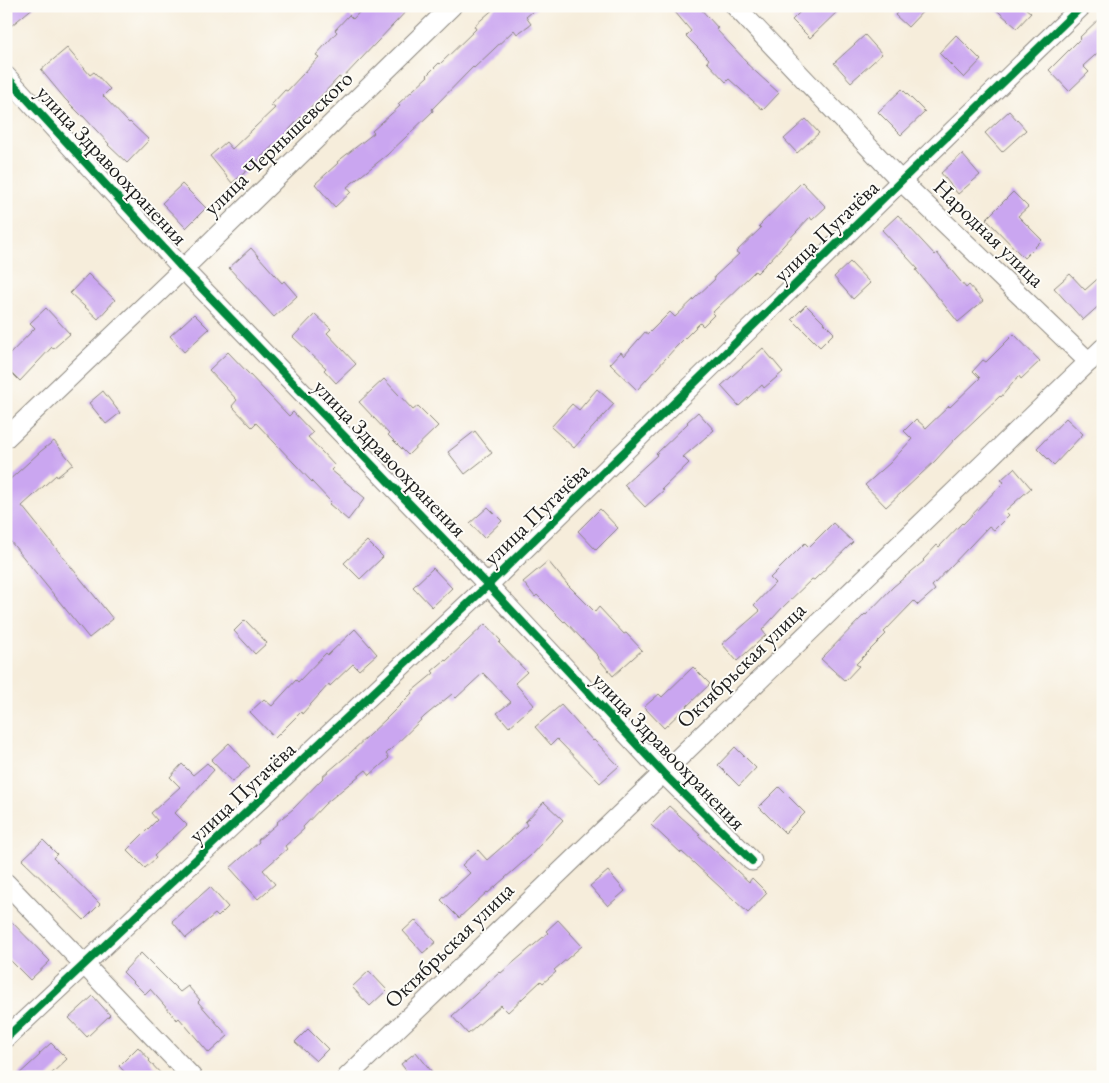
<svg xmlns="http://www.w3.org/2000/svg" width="1109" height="1083" font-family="'EB Garamond',serif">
	<rect width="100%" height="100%" fill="#fdfcf7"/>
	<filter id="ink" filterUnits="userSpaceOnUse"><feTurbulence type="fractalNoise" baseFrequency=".02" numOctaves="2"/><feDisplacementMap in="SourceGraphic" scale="10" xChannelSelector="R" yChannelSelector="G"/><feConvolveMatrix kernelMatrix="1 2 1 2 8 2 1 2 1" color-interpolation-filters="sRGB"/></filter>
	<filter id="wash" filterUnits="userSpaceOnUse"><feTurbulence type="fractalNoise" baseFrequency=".0096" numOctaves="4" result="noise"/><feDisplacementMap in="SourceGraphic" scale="20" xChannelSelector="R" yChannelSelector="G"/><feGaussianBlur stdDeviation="1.12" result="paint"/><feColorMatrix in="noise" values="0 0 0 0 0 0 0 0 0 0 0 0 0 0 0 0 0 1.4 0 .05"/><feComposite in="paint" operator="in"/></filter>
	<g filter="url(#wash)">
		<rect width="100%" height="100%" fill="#f6eddb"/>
		<g id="blocks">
			<!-- building -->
			<g fill="#caa6f0">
				<polygon points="6,6 35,6 6,30"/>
				<polygon points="365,6 411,6 342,79 339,77 286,133 249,169 232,183 210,156 226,142 232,149 275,108 271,105 285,90 287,91 319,57 316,55 337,32 335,30 349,15 353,19"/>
				<polygon points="497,6 539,6 526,17 531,24 517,34 514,30 474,68 473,67 432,109 433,111 406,137 387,155 347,187 351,192 335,207 315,184 338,163 337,162 374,133 372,131 400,106 398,104 428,76 427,75 439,63 440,64 476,29 474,26"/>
				<polygon points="670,6 698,6 718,28 716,29 747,62 746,63 779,93 763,110 729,79 726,82 707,62 709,59 686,36 691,31"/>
				<polygon points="806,6 843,6 810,38 792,20"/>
				<polygon points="903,6 928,6 908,27 895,15"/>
				<polygon points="992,6 1023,6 1031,13 1017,28"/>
				<polygon points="1103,15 1103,48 1083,66 1089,72 1069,91 1049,70 1081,38 1080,37"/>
				<polygon points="865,35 882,54 851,82 834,63"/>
				<polygon points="956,35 981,60 964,78 939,53"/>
				<polygon points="67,48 90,75 94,72 110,89 103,96 129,123 130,122 149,140 127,163 108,145 109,144 83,116 82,116 65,99 41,70"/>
				<polygon points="902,89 925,112 901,135 878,112"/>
				<polygon points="1009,111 1026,130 1002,152 985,133"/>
				<polygon points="806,119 819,133 797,153 784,139"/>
				<polygon points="962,154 980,175 958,194 941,173"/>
				<polygon points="802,182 826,207 812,220 810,217 769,261 757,273 755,271 712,313 714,315 703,326 700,323 676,347 637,390 610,364 621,352 624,356 645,332 648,334 670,312 675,317 715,279 714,277 739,254 736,252 761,228 759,226"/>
				<polygon points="182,184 206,208 186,228 162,203"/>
				<polygon points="1013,192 1028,207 1018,216 1042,240 1024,258 986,219"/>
				<polygon points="898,215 935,255 937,253 966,288 969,285 983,301 958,322 916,270 918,269 882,230"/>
				<polygon points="251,248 282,283 284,281 297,296 274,317 229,268"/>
				<polygon points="850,262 870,283 853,299 834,277"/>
				<polygon points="88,274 115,300 98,319 70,293"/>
				<polygon points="1070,274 1085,290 1103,274 1103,302 1083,320 1054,288"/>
				<polygon points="806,305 834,333 820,347 792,319"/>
				<polygon points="46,308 70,334 53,349 52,347 20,381 6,367 6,358 35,328 30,323"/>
				<polygon points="194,314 209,329 184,352 170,336"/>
				<polygon points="315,314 331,329 327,333 356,364 336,383 324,370 326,368 293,337"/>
				<polygon points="1014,334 1040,361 1021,379 1019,376 1001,397 1000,396 955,439 935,461 886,507 865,485 890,463 912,439 904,431 916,419 926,428 949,406 950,407 980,378 973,371 983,360 986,362"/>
				<polygon points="763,348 783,372 764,388 762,385 739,406 721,386"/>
				<polygon points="228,352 289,416 293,412 313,433 308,437 335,466 331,470 365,498 348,520 329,504 331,502 256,423 252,427 232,406 237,400 209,370"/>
				<polygon points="384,379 413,410 418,406 438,426 408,455 388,435 389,434 359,402"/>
				<polygon points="597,389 614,404 574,448 551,427 572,404 579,410"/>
				<polygon points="103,391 120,413 106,424 89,403"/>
				<polygon points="698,412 714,430 683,457 689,463 662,489 664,490 645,507 624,485 657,455 656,454 688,423 687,422"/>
				<polygon points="1066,418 1083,434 1054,465 1037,448"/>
				<polygon points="475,431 492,453 465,474 448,452"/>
				<polygon points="54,441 73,464 57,477 56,475 22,506 113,619 89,638 6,536 6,483 41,451"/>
				<polygon points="1014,468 1031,488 1005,511 1009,515 994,530 989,526 932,586 935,590 918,605 914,601 884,632 886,634 856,664 859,666 845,681 821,659 865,614 866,615 893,587 924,561 923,560 937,545 939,547 962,523 963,524 1004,482 1001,480"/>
				<polygon points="488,507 502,521 484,538 470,523"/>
				<polygon points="600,509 618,528 596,550 578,531"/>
				<polygon points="833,523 853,542 814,580 812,579 783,607 762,630 766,635 737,661 722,644 760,611 754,605 775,583 770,578 805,543 809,547"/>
				<polygon points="367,541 383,557 360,579 344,563"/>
				<polygon points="548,561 567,584 595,612 599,607 624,634 626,633 642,650 613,676 598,658 599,657 565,621 564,622 537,595 535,597 523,582"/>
				<polygon points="433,568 452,588 432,607 413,587"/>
				<polygon points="245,620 267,643 255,654 234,631"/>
				<polygon points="485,624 501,641 499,643 527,672 515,683 534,705 509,727 497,713 511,702 483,673 456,698 452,694 425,716 386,754 389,758 370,775 366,770 325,804 303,827 304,829 285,846 287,849 263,870 275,884 258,899 230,868 259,842 258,840 278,823 277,822 293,809 323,778 322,777 350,753 387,718 412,693 411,692 434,673 432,671 445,660 446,661"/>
				<polygon points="355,629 377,654 359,670 353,664 330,686 329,684 302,714 301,712 275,738 250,712 264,699 272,706 296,680 298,682 326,653 328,655"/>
				<polygon points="693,667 710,684 664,728 644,707 659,694 662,697"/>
				<polygon points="561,705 593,741 594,740 619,766 600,783 557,739 551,745 535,727"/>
				<polygon points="229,743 250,766 232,782 211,760"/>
				<polygon points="735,747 756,768 739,786 718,765"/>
				<polygon points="207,763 214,770 175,813 187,825 154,856 156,858 145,868 127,850 157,820 151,813 180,787 170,777 182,764 193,775"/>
				<polygon points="779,787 805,813 785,833 759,807"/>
				<polygon points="544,802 563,820 530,856 488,893 487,892 459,918 441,900 470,873 462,865 478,850 487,860 527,825 525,822"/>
				<polygon points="669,806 700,834 698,835 749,882 752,878 767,893 748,913 682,852 681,853 651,825"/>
				<polygon points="43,840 57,854 53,858 100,904 84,920 22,860"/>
				<polygon points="608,871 625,891 608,906 590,886"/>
				<polygon points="210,887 228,907 218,917 215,914 186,938 172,921"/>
				<polygon points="6,916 50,961 30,980 6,956"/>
				<polygon points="415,920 436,942 423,953 403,931"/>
				<polygon points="558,920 582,946 554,970 556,972 543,983 541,981 508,1012 501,1005 468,1034 452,1016 500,972 501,973 548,933 546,931"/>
				<polygon points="141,953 180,992 188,986 200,1000 198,1002 228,1036 209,1053 179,1018 177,1020 150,989 145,994 123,972"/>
				<polygon points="369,971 387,990 370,1006 352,987"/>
				<polygon points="93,996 110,1015 87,1037 69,1018"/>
				<polygon points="308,1029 328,1049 316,1061 295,1042"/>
				<polygon points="51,1043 67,1059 48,1077 16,1077 40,1055 39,1054"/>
				<polygon points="138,1047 150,1060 149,1061 164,1077 129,1077 119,1066"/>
				<polygon points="416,1052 436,1077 411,1077 401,1064"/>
			</g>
		</g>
	</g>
	<g filter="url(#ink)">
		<use href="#blocks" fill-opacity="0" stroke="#89847c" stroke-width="1"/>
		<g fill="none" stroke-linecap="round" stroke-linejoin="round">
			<defs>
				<g id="street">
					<polyline points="735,6 901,181 1089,362"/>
					<polyline points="6,76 183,269 488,585 663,773 752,861"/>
					<polyline points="6,438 183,269 452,6"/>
					<polyline points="6,883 192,1077"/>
					<polyline points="6,1038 488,585 901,181 1082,6"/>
					<polyline points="347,1077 663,773 1103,348"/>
				</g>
			</defs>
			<!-- street casing -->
			<use href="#street" stroke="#89847c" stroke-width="21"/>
			<!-- street -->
			<use href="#street" stroke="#fff" stroke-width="19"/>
			<defs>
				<g id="cycleway">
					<polyline points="6,76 183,269 488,585 663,773 752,861"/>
					<polyline points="6,1038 488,585 901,181 1082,6"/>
				</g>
			</defs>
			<!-- cycleway casing -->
			<use href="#cycleway" stroke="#fdfcf7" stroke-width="11"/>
			<!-- cycleway -->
			<use href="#cycleway" stroke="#00873e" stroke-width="8"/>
		</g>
	</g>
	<g text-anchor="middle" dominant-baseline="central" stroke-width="4" stroke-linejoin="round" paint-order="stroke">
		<!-- street labels -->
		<g font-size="22" fill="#1c1c1c" stroke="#fdfcf7">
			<text transform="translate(278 143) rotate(-44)">улица Чернышевского</text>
			<text transform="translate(112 165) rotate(47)">улица Здравоохранения</text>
			<text transform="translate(826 231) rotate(-44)">улица Пугачёва</text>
			<text transform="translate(989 233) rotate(44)">Народная улица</text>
			<text transform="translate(390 458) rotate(46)">улица Здравоохранения</text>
			<text transform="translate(536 514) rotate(-44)">улица Пугачёва</text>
			<text transform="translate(741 665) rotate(-44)">Октябрьская улица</text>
			<text transform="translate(669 751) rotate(46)">улица Здравоохранения</text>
			<text transform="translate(242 792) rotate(-43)">улица Пугачёва</text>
			<text transform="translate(449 945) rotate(-44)">Октябрьская улица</text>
		</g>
	</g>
	<!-- margin -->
	<rect width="1109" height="1083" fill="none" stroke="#fdfcf7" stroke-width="25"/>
</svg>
